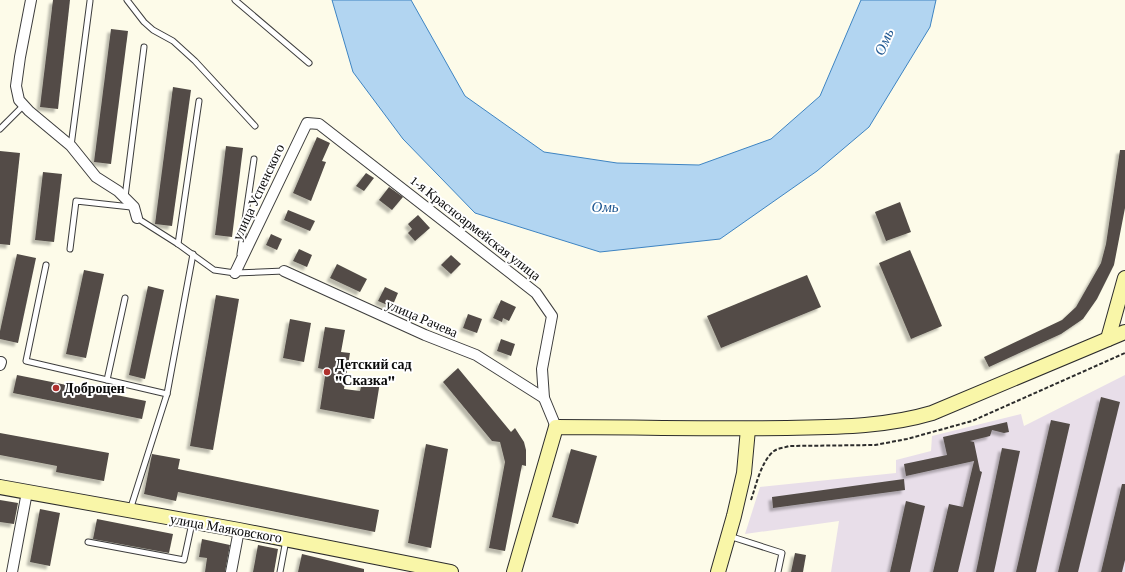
<svg xmlns="http://www.w3.org/2000/svg" width="1125" height="572" font-family="'Crimson Pro',serif">
	<defs>
		<filter id="shadow"><feDropShadow dx="-3.5" dy="3.5" stdDeviation="1" flood-color="#0004"/></filter>
	</defs>
	<rect width="100%" height="100%" fill="#fdfbe9"/>
	<!-- industrial -->
	<polygon fill="#e8dee9" points="1125,375 1125,572 831,572 839,521 745,534 760,487 896,473 896,460 931,451 932,436 1021,414 1024,426"/>
	<!-- water -->
	<polygon fill="#b2d5f1" stroke="#3e84c2" points="332,0 411,0 465,96 544,152 617,163 699,165 771,139 820,96 861,0 936,0 930,27 869,127 817,171 720,239 600,252 475,213 403,139 353,72"/>
	<!-- building -->
	<g fill="#524c47" filter="url(#shadow)">
		<polygon points="53,0 70,0 58,109 40,107"/>
		<polygon points="111,29 128,31 111,164 94,162"/>
		<polygon points="173,87 191,90 172,226 155,224"/>
		<polygon points="317,137 330,143 322,161 326,162 311,201 293,193"/>
		<polygon points="226,146 243,148 232,237 215,235"/>
		<polygon points="1120,150 1125,150 1125,208 1114,265 1097,299 1083,319 1061,334 989,367 984,357 1062,320 1076,307 1101,263 1106,244"/>
		<polygon points="0,151 20,153 10,245 0,244"/>
		<polygon points="43,172 62,174 54,242 35,240"/>
		<polygon points="366,173 374,178 364,191 356,186"/>
		<polygon points="389,187 403,197 392,210 379,200"/>
		<polygon points="900,202 911,232 886,241 875,212"/>
		<polygon points="288,210 315,221 310,231 284,220"/>
		<polygon points="418,215 430,228 415,241 408,233 412,229 408,224"/>
		<polygon points="271,234 282,239 277,250 266,245"/>
		<polygon points="299,249 312,255 307,267 293,261"/>
		<polygon points="910,250 942,326 911,339 879,263"/>
		<polygon points="17,254 36,258 18,343 0,339 0,331"/>
		<polygon points="451,255 461,264 451,274 441,265"/>
		<polygon points="337,264 367,279 360,292 330,278"/>
		<polygon points="84,270 104,274 86,358 66,354"/>
		<polygon points="807,275 821,307 721,348 707,316"/>
		<polygon points="148,286 164,290 145,379 129,375"/>
		<polygon points="385,287 398,293 392,307 378,301"/>
		<polygon points="216,295 239,299 213,450 190,446"/>
		<polygon points="501,300 516,307 509,321 503,318 502,322 493,318"/>
		<polygon points="468,314 482,319 477,333 463,328"/>
		<polygon points="290,319 311,323 304,362 283,358"/>
		<polygon points="325,327 345,330 341,352 350,353 344,389 360,391 363,379 380,382 374,419 320,409 326,370 318,368"/>
		<polygon points="501,339 515,344 511,356 497,351"/>
		<polygon points="458,368 511,432 515,428 524,442 526,450 526,466 522,465 505,551 489,548 505,462 500,442 492,441 443,382"/>
		<polygon points="17,375 146,401 142,419 13,393"/>
		<polygon points="1101,397 1120,402 1078,572 1058,572"/>
		<polygon points="1051,420 1070,424 1036,572 1016,572"/>
		<polygon points="1007,422 1009,432 1004,433 992,430 990,436 970,441 974,442 980,471 982,472 958,572 933,572 949,504 963,507 974,461 906,476 904,464 947,455 943,437"/>
		<polygon points="0,433 109,453 104,481 56,472 57,466 0,455"/>
		<polygon points="426,444 448,449 431,548 408,543"/>
		<polygon points="1002,448 1020,451 994,572 976,572"/>
		<polygon points="571,449 597,456 578,524 552,517"/>
		<polygon points="152,454 180,459 178,469 379,510 375,532 178,492 176,501 144,494"/>
		<polygon points="904,479 905,490 773,508 772,497"/>
		<polygon points="1122,484 1125,484 1125,560 1122,572 1101,572"/>
		<polygon points="0,500 18,503 14,524 0,522"/>
		<polygon points="906,501 925,506 910,572 890,572"/>
		<polygon points="40,509 60,513 50,566 30,562"/>
		<polygon points="97,519 173,534 169,553 93,539"/>
		<polygon points="202,539 230,545 225,572 205,572 207,558 199,557"/>
		<polygon points="258,545 278,549 274,572 253,572"/>
		<polygon points="795,553 806,555 803,572 791,572"/>
		<polygon points="302,554 364,569 364,572 298,572"/>
	</g>
	<g fill="none" stroke-linecap="round" stroke-linejoin="round">
		<defs>
			<g id="lane">
				<polyline points="127,0 144,22 153,30 173,41 195,61 255,126"/>
				<polyline points="235,0 309,63"/>
				<polyline points="0,129 24,105"/>
				<polyline points="71,146 90,1"/>
				<polyline points="125,197 144,47"/>
				<polyline points="137,218 178,244 214,270 235,273 284,271"/>
				<polyline points="178,244 199,101"/>
				<polyline points="70,249 76,201 131,207"/>
				<polyline points="240,254 254,159"/>
				<polyline points="46,265 26,361 167,394 130,510"/>
				<polyline points="107,380 125,298"/>
				<polyline points="167,394 193,254"/>
				<polyline points="729,536 782,553 778,572"/>
				<polyline points="88,542 184,560 192,523"/>
				<polyline points="280,572 286,540"/>
			</g>
			<g id="street">
				<polyline points="31,0 20,57 16,86 19,100 29,111 71,146 96,177 118,191 134,207 137,218"/>
				<polyline points="284,271 425,335 476,355 544,398"/>
				<polyline points="235,273 307,123 319,124 536,293 552,316 542,369 544,398 556,427"/>
				<polyline points="0,365 1,362"/>
				<polyline points="12,572 27,492"/>
				<polyline points="231,572 239,530"/>
			</g>
			<g id="secondary">
				<polyline points="1108,339 1125,278"/>
				<polyline points="0,487 239,530 451,572"/>
				<path d="M514 572 556 427C633 427 710 429 787 428 836 427 885 427 932 413L1125 332"/>
				<polyline points="718,572 734,516 744,473 748,429"/>
			</g>
		</defs>
		<!-- lane casing -->
		<use href="#lane" stroke="#3d3d3d" stroke-width="7"/>
		<!-- street casing -->
		<use href="#street" stroke="#3d3d3d" stroke-width="12"/>
		<!-- secondary casing -->
		<use href="#secondary" stroke="#2c2c2c" stroke-width="16"/>
		<!-- path -->
		<path stroke="#2c2c2c" stroke-width="2" stroke-dasharray="4 2" stroke-linecap="butt" d="M751 500C756 486 761 461 774 451 778 448 784 448 789 446L875 445 907 439 972 421 1125 353"/>
		<!-- lane -->
		<use href="#lane" stroke="#fff" stroke-width="5"/>
		<!-- street -->
		<use href="#street" stroke="#fff" stroke-width="10"/>
		<!-- secondary -->
		<use href="#secondary" stroke="#f9f6a8" stroke-width="14"/>
	</g>
	<!-- markers -->
	<g fill="#af312e" stroke="#fff" stroke-width="1.5">
		<circle cx="327" cy="372" r="4"/>
		<circle cx="56" cy="388" r="4"/>
	</g>
	<g text-anchor="middle" dominant-baseline="central" stroke-width="4" stroke-linejoin="round" paint-order="stroke">
		<!-- street labels -->
		<g font-size="14" fill="#0a0a0a" stroke="#fff">
			<text transform="translate(258 192) rotate(-65)">улица Успенского</text>
			<text transform="translate(476 228) rotate(38)">1-я Красноармейская улица</text>
			<text transform="translate(422 318) rotate(23)">улица Рачева</text>
			<text transform="translate(226 528) rotate(10)">улица Маяковского</text>
		</g>
		<!-- poi labels -->
		<g font-size="14" font-weight="bold" fill="#0a0a0a" stroke="#fff" text-anchor="start">
			<text x="335" y="364">Детский сад<tspan x="335" dy="16">"Сказка"</tspan></text>
			<text x="64" y="388">Доброцен</text>
		</g>
		<!-- water labels -->
		<g font-size="15" font-style="italic" fill="#1e5791" stroke="#fff">
			<text transform="translate(884 42) rotate(-67)">Омь</text>
			<text x="605" y="207">Омь</text>
		</g>
	</g>
</svg>
